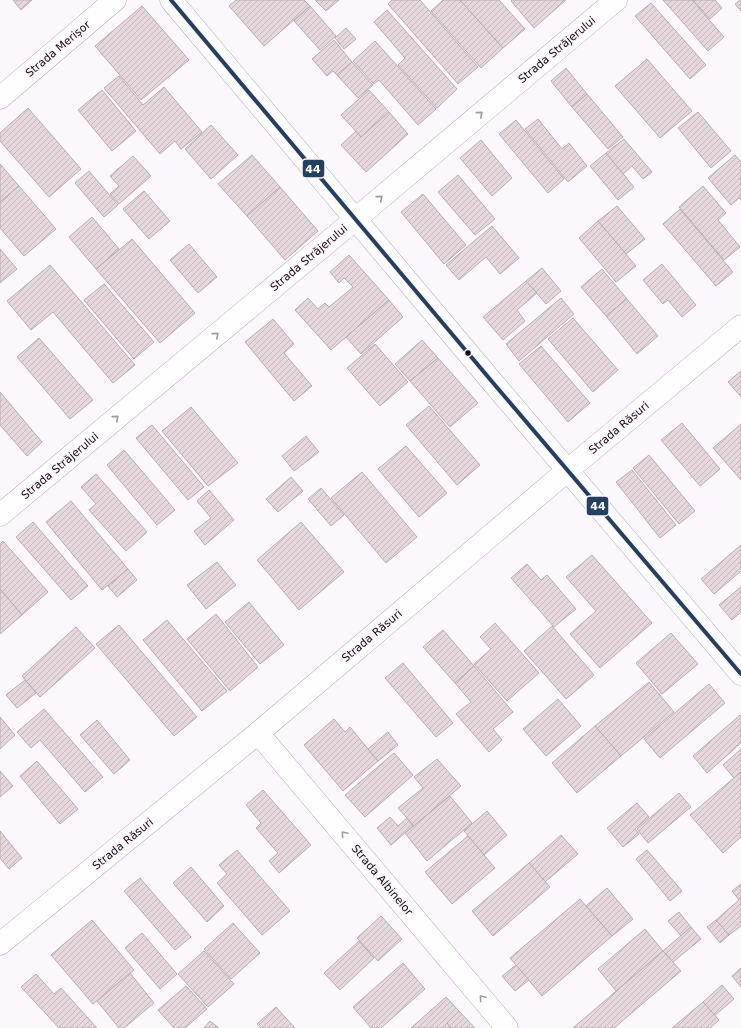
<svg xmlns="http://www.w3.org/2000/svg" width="741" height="1028" font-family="'DejaVu Sans',sans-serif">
	<defs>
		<pattern id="building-hatch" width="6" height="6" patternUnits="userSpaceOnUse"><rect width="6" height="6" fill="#e6d7dd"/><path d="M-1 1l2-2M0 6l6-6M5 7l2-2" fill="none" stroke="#c4b7bd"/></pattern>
	</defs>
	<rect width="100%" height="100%" fill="#fcf7fc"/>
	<!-- building -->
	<g fill="url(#building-hatch)" stroke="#b6aeb2">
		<polygon points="13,0 32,0 21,10"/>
		<polygon points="236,0 304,0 310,6 264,46 229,6"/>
		<polygon points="315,0 339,0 326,11"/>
		<polygon points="392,0 420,0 478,67 458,84 388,4"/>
		<polygon points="443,0 460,0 503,48 481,68 431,11"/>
		<polygon points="460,0 499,0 525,29 503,48"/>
		<polygon points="512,0 566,0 534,28 511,1"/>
		<polygon points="663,0 692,0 724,37 708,51"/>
		<polygon points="693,0 715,0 722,8 710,19"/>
		<polygon points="740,0 741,0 741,11 735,4"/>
		<polygon points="651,3 706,65 690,79 635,16"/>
		<polygon points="142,6 189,60 141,100 95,46"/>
		<polygon points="310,6 336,36 320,50 294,21"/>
		<polygon points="387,10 457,89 437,108 398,65 405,58 374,22"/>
		<polygon points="346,28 356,39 344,49 335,38"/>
		<polygon points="334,40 352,62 337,75 333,71 327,76 312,59"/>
		<polygon points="375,41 436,109 418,125 379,80 374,84 353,61"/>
		<polygon points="647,59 692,111 660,138 615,86"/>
		<polygon points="352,62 373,85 358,98 337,75"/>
		<polygon points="566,68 587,94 572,107 551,81"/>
		<polygon points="119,76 143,105 164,87 202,132 181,149 175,141 160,154 104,88"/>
		<polygon points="102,90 136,131 112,151 78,110"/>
		<polygon points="369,90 389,112 361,137 341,115"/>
		<polygon points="587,94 623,137 608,149 572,107"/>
		<polygon points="28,108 81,169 49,197 0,141 0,133"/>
		<polygon points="389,112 408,134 366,172 341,145 356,131 361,137"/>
		<polygon points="698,112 731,151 711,168 678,128"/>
		<polygon points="538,119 562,149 569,143 587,166 568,182 525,129"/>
		<polygon points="516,120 564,179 548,193 499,134"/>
		<polygon points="211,125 238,155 211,179 185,149"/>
		<polygon points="624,139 652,172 643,179 632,166 623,174 606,153"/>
		<polygon points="481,140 512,178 492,196 460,158"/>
		<polygon points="606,153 634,187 618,200 590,166"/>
		<polygon points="252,155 280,187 247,216 218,184"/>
		<polygon points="735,155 741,162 741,200 739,198 731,205 708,178"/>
		<polygon points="133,156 151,176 119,204 110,194 119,186 110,176"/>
		<polygon points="0,164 19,186 0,202"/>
		<polygon points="89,171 118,205 104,217 75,183"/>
		<polygon points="458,175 495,219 475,235 438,192"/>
		<polygon points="19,186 56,229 24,256 0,228 0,202"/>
		<polygon points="703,186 726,213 718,220 740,247 724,260 679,207"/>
		<polygon points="280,187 318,231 285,260 247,216"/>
		<polygon points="144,191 170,221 149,239 123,209"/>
		<polygon points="423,194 466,245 444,264 401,212"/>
		<polygon points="617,206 645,239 626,254 598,221"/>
		<polygon points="680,209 733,272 716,286 663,224"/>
		<polygon points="92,217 119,249 96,269 69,237"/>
		<polygon points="598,221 636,266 616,282 579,238"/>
		<polygon points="492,226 519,258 500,274 486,257 459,280 446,265"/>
		<polygon points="132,239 195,313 160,343 96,269"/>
		<polygon points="189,244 217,277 198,293 170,260"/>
		<polygon points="0,249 17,269 0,283"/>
		<polygon points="349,255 389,300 331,350 295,310 308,298 318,309 325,303 329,307 353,287 344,278 339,283 330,272"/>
		<polygon points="662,264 696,305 682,317 668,300 663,304 643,280"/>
		<polygon points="50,265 135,365 113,383 53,312 31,330 7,301"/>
		<polygon points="542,268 561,291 546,304 526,281"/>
		<polygon points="602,269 627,299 606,316 581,287"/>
		<polygon points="526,281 537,293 517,310 525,321 503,340 483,317"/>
		<polygon points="104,284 154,342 134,359 84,300"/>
		<polygon points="561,298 574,314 519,361 506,344"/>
		<polygon points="627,299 658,336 637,354 606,316"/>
		<polygon points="389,300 403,317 361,354 346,337"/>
		<polygon points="573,318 618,370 593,392 548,339"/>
		<polygon points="273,319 294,344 284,353 312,386 294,401 245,342"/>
		<polygon points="39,338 93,400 70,419 17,357"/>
		<polygon points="422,340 438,358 410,381 395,364"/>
		<polygon points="375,344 408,382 380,406 347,368"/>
		<polygon points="541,346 590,403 568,422 519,364"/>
		<polygon points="438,358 478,403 450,427 410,381"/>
		<polygon points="741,371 741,397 728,382"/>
		<polygon points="0,392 42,442 27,456 0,425"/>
		<polygon points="429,406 480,465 457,485 406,425"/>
		<polygon points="191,407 238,463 208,486 162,431"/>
		<polygon points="682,423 720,469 700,486 661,440"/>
		<polygon points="741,424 741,480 713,448"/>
		<polygon points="152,425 204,487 188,500 136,438"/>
		<polygon points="306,436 319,452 294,471 282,456"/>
		<polygon points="406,446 447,493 419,517 378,469"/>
		<polygon points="124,450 175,510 157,525 107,465"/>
		<polygon points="649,455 695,511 679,524 633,468"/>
		<polygon points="632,470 676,525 660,538 616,482"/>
		<polygon points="362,472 417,537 386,563 331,498"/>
		<polygon points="96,474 147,532 126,551 89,510 96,504 81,487"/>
		<polygon points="291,477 303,491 278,512 266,499"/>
		<polygon points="321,488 344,515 331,526 308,499"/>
		<polygon points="209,490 234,520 205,545 194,531 211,518 197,501"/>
		<polygon points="71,501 128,569 102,590 46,522"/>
		<polygon points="33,522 88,586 71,600 16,537"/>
		<polygon points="301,522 344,572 299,610 257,560"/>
		<polygon points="3,541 48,592 22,615 0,589 0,544"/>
		<polygon points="741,545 741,571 714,594 701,579"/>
		<polygon points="592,555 652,623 600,668 570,634 596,611 566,577"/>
		<polygon points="217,562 236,585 206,609 187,585"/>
		<polygon points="527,564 541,580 547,575 576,609 554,627 511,578"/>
		<polygon points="128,569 137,580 117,597 108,586"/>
		<polygon points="741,587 741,612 732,620 719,605"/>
		<polygon points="0,589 22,615 0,634"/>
		<polygon points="249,602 284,645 260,664 225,622"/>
		<polygon points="216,614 258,667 230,691 187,639"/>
		<polygon points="167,620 227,691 202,711 143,640"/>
		<polygon points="495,623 539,673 507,701 474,664 491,649 480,637"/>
		<polygon points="119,625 197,717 174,736 96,644"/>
		<polygon points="552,626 594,675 566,699 524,651"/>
		<polygon points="76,627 95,648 40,697 22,676"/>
		<polygon points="443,630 474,666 455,683 423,647"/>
		<polygon points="671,633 698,664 662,694 636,663"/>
		<polygon points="403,663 453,723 436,737 385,678"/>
		<polygon points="474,666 513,712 493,729 502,740 489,752 456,714 471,702 455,683"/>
		<polygon points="25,680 36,693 17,708 6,695"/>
		<polygon points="649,682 674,712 621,756 595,726"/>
		<polygon points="709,684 725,703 660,758 644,739"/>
		<polygon points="558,699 581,726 546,756 523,729"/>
		<polygon points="44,709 103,777 85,792 40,740 31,748 17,732"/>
		<polygon points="740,715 741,717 741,743 707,773 693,756"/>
		<polygon points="0,717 15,735 0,749"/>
		<polygon points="334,719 345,732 350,727 378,761 343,791 304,745"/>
		<polygon points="97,720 130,760 114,774 80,735"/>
		<polygon points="595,726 621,756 577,793 552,763"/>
		<polygon points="388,732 398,745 378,761 368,749"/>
		<polygon points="741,749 741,772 734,778 723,765"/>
		<polygon points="394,753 413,775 365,817 345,795"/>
		<polygon points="437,759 461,786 414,826 398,808 423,788 414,777"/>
		<polygon points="37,761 78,809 60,824 20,776"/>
		<polygon points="0,771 13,786 0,797"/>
		<polygon points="741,772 741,837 723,853 690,815"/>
		<polygon points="263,790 311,845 279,873 269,861 278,853 256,828 261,823 246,805"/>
		<polygon points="679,793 691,807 648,843 637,829"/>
		<polygon points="450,796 472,823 427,861 405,833"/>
		<polygon points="637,803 649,817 635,829 639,834 623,847 607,828"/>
		<polygon points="487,811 507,835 484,855 464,831"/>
		<polygon points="390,817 398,826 407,818 413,826 391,845 377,828"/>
		<polygon points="0,831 22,858 9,869 0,858"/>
		<polygon points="561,835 578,854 545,882 529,863"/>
		<polygon points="468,836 495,868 452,904 425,872"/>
		<polygon points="237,850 290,911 262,935 217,883 227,874 219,865"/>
		<polygon points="647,850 682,891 670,901 636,859"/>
		<polygon points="529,863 550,887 493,936 472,911"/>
		<polygon points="191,867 224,906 207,922 173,883"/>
		<polygon points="140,878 191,937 175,950 124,891"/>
		<polygon points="741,884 741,926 729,935 716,920 739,900 732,891"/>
		<polygon points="607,888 633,919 612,936 586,906"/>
		<polygon points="580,899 612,936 542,996 510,958"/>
		<polygon points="679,912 691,927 681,936 668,921"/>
		<polygon points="381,916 402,939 378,961 357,938"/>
		<polygon points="92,920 134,970 93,1004 51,955"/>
		<polygon points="716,920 729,935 720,943 707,927"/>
		<polygon points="233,923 260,953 231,979 204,949"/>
		<polygon points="691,927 701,939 673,962 663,951"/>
		<polygon points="645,929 663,951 616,991 598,969"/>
		<polygon points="142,933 177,974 160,989 125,948"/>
		<polygon points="359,941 374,958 340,990 324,973"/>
		<polygon points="204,951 234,984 208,1007 178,974"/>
		<polygon points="663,951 681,971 614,1028 573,1028"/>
		<polygon points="403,963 425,989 381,1028 371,1028 353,1007"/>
		<polygon points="516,965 529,980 515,991 502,976"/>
		<polygon points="741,968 741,987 732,976"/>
		<polygon points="130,973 154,1003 124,1028 119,1028 97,1001"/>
		<polygon points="36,974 54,994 61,988 97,1028 59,1028 21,987"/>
		<polygon points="722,985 734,999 714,1016 703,1002"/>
		<polygon points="186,986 207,1009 185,1028 174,1028 158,1010"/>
		<polygon points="446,997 459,1011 447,1023 451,1028 411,1028"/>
		<polygon points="703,1002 719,1020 710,1028 672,1028"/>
		<polygon points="276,1007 295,1028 261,1028 257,1024"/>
		<polygon points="459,1011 475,1028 451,1028 447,1023"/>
		<polygon points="210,1021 219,1028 204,1028"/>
	</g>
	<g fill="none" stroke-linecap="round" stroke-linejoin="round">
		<defs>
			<g id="street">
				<polyline points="0,98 115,0"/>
				<polyline points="0,515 340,232 616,0"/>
				<polyline points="258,733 507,1028"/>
			</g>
			<g id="secondary">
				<polyline points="171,0 494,384 741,674"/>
				<polyline points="0,944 258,733 568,470 741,326"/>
			</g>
		</defs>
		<!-- street casing -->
		<use href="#street" stroke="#b3adb3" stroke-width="23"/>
		<!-- secondary casing -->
		<use href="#secondary" stroke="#b3adb3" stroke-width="23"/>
		<!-- street -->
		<use href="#street" stroke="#fffeff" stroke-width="22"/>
		<!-- secondary -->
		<use href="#secondary" stroke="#fffeff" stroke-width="22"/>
		<defs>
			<polyline id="bus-1" points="171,0 494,384 741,674"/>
		</defs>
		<!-- bus-1 casing -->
		<use href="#bus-1" stroke="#fef5fd" stroke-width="7"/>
		<!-- bus-1 -->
		<use href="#bus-1" stroke="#244061" stroke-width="4"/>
	</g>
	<!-- one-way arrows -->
	<defs><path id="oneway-chevron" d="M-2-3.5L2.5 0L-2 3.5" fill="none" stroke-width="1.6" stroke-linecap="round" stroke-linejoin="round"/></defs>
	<g stroke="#a09ca0">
		<use href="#oneway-chevron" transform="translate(480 114) rotate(-40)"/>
		<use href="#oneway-chevron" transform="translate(380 198) rotate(-40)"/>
		<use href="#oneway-chevron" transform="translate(216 335) rotate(-40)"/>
		<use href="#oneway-chevron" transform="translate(116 418) rotate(-40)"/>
		<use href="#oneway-chevron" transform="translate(344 834) rotate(-130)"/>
		<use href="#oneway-chevron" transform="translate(482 998) rotate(-130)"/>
	</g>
	<!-- markers -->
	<circle fill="#110a11" stroke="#fef5fd" stroke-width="1.5" cx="468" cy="353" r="3.5"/>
	<g text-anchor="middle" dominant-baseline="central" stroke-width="3" stroke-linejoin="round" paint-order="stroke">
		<!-- street labels -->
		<g font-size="11" fill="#110a11" stroke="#fef5fd">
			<text transform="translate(58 49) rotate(-40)">Strada Merișor</text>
			<text transform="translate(557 50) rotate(-40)">Strada Străjerului</text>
			<text transform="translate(309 258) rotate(-40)">Strada Străjerului</text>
			<text transform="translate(619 428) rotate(-40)">Strada Răsuri</text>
			<text transform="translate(60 466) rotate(-40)">Strada Străjerului</text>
			<text transform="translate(372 636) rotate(-40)">Strada Răsuri</text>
			<text transform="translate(123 844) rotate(-39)">Strada Răsuri</text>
			<text transform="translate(382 880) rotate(50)">Strada Albinelor</text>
		</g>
	</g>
	<g stroke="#fef5fd" stroke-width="1.5">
		<rect x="302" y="159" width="23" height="19" rx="4" fill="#244061"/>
		<rect x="586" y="496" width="23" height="20" rx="4" fill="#244061"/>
	</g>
	<g font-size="11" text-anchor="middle" font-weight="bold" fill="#fff">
		<text x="313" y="173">44</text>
		<text x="598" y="510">44</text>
	</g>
</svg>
